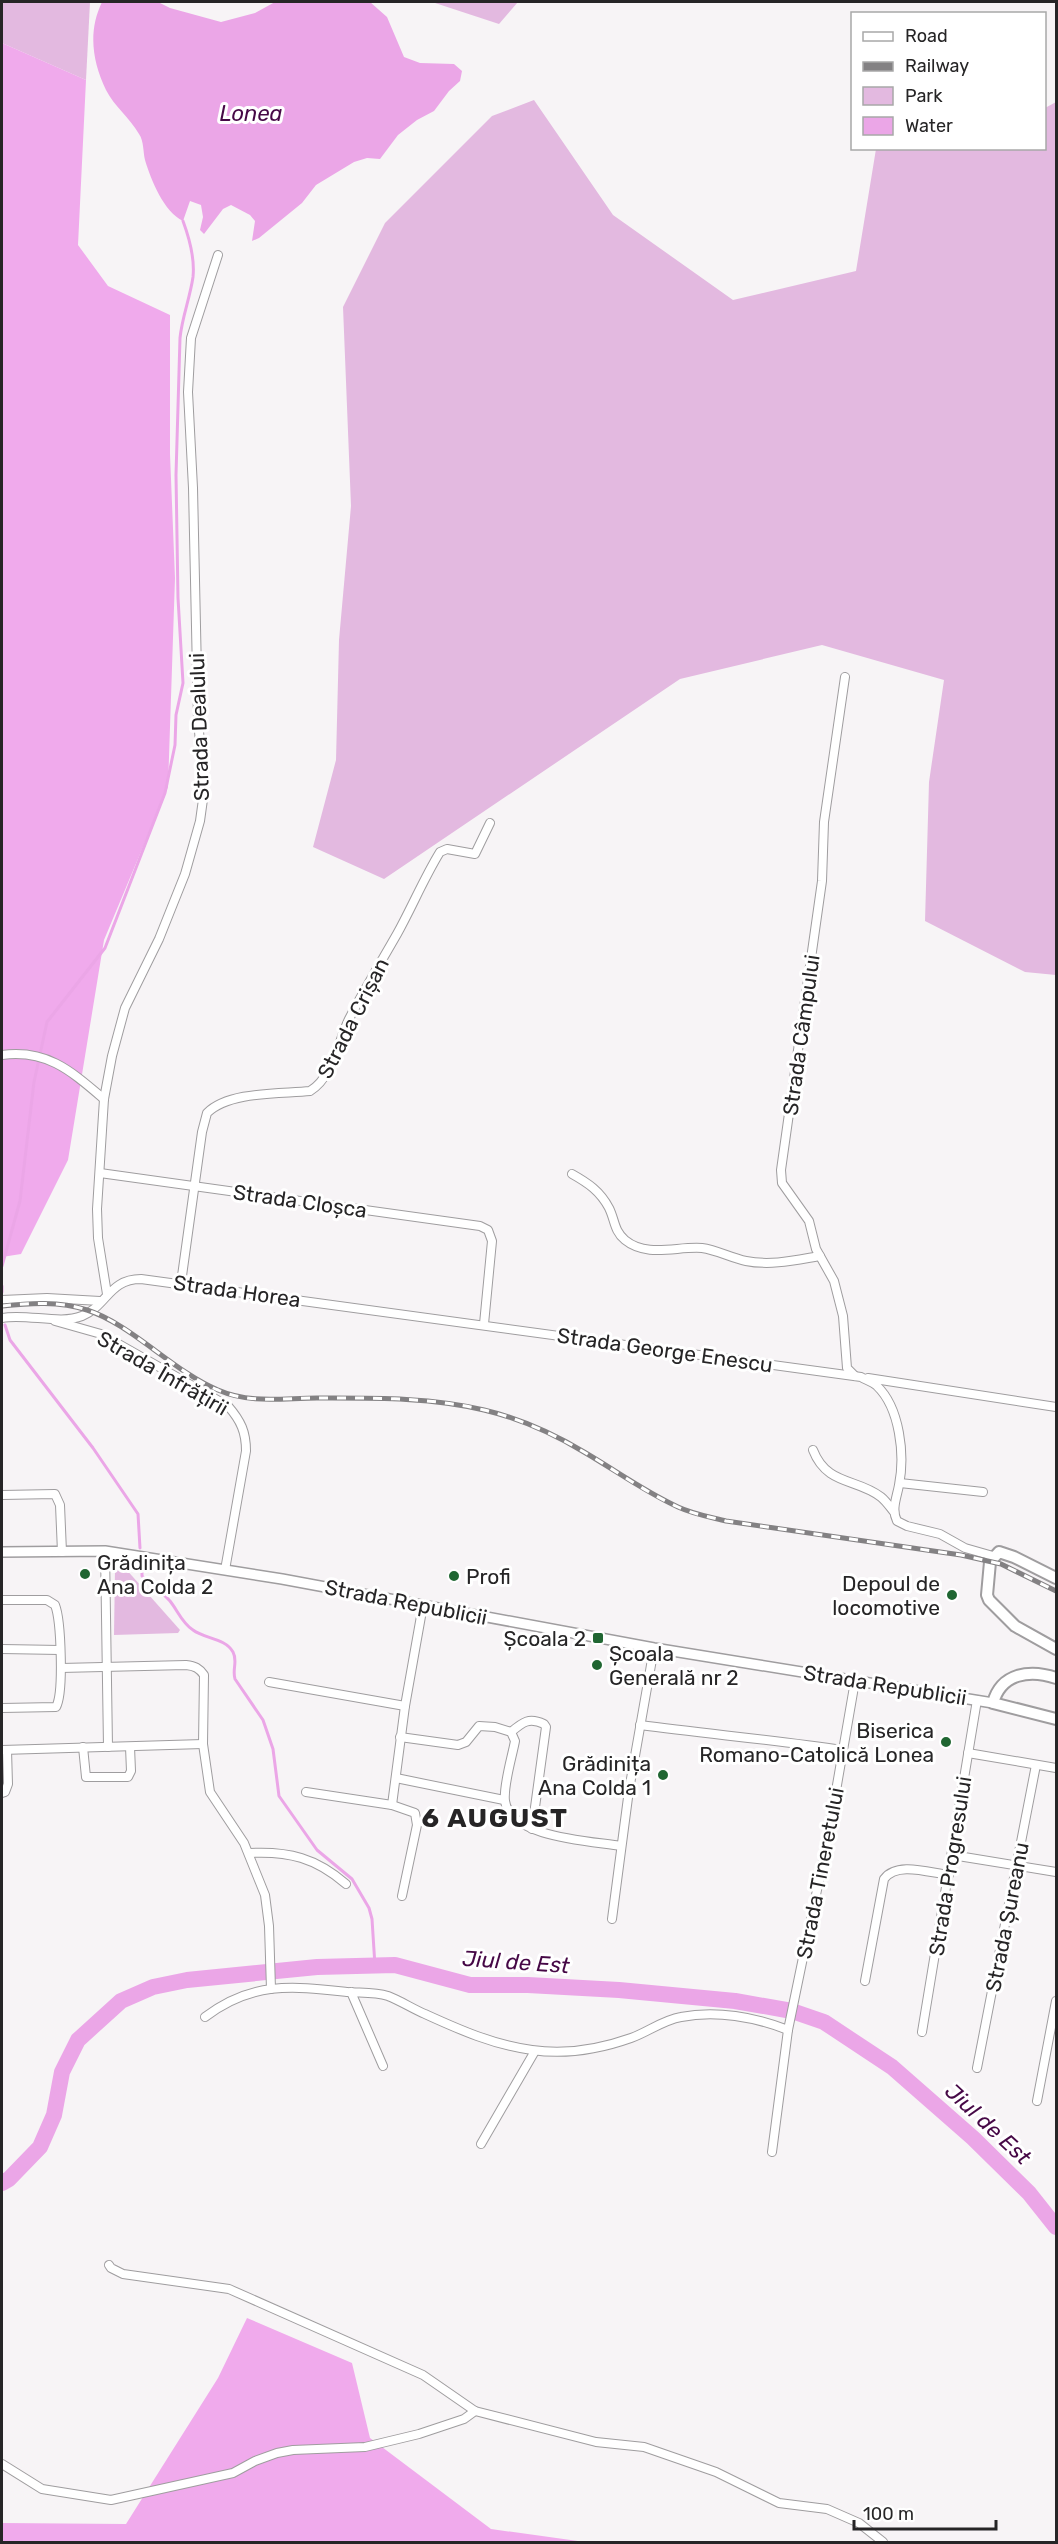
<svg xmlns="http://www.w3.org/2000/svg" width="1058" height="2544" font-family="Rubik,sans-serif">
	<rect width="100%" height="100%" fill="#f7f4f6"/>
	<!-- green -->
	<g fill="#e3b9e0">
		<polygon points="2,2 90,2 86,80 2,43"/>
		<polygon points="432,2 518,2 499,24"/>
		<polygon points="534,100 613,215 733,300 856,271 876,149 1044,148 1045,108 1056,102 1056,975 1025,972 925,921 929,782 944,680 822,645 680,679 384,879 313,847 336,760 339,640 351,506 343,307 385,223 492,116"/>
		<polygon points="117,1566 125,1568 180,1630 178,1633 114,1635 115,1569"/>
	</g>
	<!-- forest -->
	<g fill="#f0aaec">
		<polygon points="2,43 86,80 78,245 108,286 170,315 170,454 175,578 168,787 104,940 68,1160 21,1254 2,1257"/>
		<polygon points="247,2318 352,2363 370,2438 491,2529 585,2542 2,2542 2,2523 126,2524 218,2378"/>
	</g>
	<!-- water -->
	<path fill="#eba6e7" d="M102 2H158L170 8 221 22 255 13 275 2H370L387 17 404 57 420 63 454 64 462 71 460 81 449 91 434 111 417 120 398 135 380 159 367 158 354 162 316 185 302 203 259 238 252 241 255 221 250 215 231 205 223 209 204 234 200 230 203 217 201 205 190 201 183 221C164 212 151 180 145 160 143 152 144 141 139 134 130 118 114 106 106 90 92 61 88 31 102 2Z"/>
	<g fill="none" stroke-linecap="round" stroke-linejoin="round">
		<!-- stream -->
		<g stroke="#eba6e7" stroke-width="3">
			<path d="M2 1266 20 1201 34 1082 47 1022 105 948 165 793 175 745 176 715 183 683 178 598 176 475 180 338C182 317 190 298 193 277 195 258 190 240 183 221"/>
			<polyline points="2,1286 2,1292"/>
			<polyline points="5,1325 10,1340 93,1448 138,1514 140,1548"/>
			<path d="M142 1570V1576C151 1584 161 1591 170 1601 178 1611 182 1623 193 1630 205 1639 225 1638 233 1652 238 1661 232 1669 235 1679L263 1720 273 1749 279 1796 317 1850 352 1879 369 1908 372 1919 375 1966"/>
		</g>
		<!-- river -->
		<polyline stroke="#eba6e7" stroke-width="16" points="2,2183 9,2179 40,2147 54,2115 62,2072 78,2040 121,2001 153,1987 187,1980 317,1967 395,1965 470,1985 528,1985 619,1990 735,2001 792,2011 824,2022 892,2067 973,2138 1029,2193 1056,2227"/>
		<defs>
			<g id="minor">
				<polyline points="845,677 824,822 822,881 781,1170 782,1183 809,1221 816,1249 834,1281 843,1316 847,1368 855,1376"/>
				<path d="M2 1055C47 1049 71 1071 104 1099"/>
				<polyline points="100,1173 480,1226 488,1230 492,1241 484,1324"/>
				<path d="M572 1174C588 1183 600 1191 609 1208 615 1220 614 1231 625 1240 647 1258 677 1246 702 1248 717 1250 731 1258 746 1261 771 1266 796 1260 820 1256"/>
				<path d="M181 1283 202 1132 207 1113C229 1091 281 1094 310 1091 333 1077 338 1042 349 1019 364 990 381 962 397 934 412 907 424 878 440 852L447 849 475 854 490 823"/>
				<polyline points="107,1294 98,1238 97,1209 104,1099 112,1056 125,1008 159,939 185,874 200,821 204,792 198,719 193,488 188,392 191,338 218,255"/>
				<polyline points="2,1300 47,1298 100,1301"/>
				<path d="M2 1318C26 1313 60 1325 82 1316 107 1306 109 1279 141 1279L861 1377C866 1380 873 1382 877 1386 900 1408 905 1455 899 1485 897 1497 891 1509 897 1521L907 1526 940 1534 965 1548 993 1556"/>
				<path d="M55 1321 101 1334 228 1406C241 1421 246 1432 246 1451L225 1570"/>
				<polyline points="868,1378 1056,1407"/>
				<path d="M813 1450C827 1486 857 1478 881 1497 886 1501 890 1507 894 1512"/>
				<polyline points="900,1483 983,1492"/>
				<polyline points="2,1495 55,1494 60,1505 62,1552"/>
				<polyline points="105,1551 108,1747"/>
				<path d="M2 1600H47L55 1605C61 1620 64 1693 56 1707L2 1708"/>
				<polyline points="2,1649 60,1650"/>
				<path d="M61 1668 186 1665C195 1666 199 1668 204 1675L203 1744 210 1792 244 1843 265 1895 269 1926 271 1989"/>
				<polyline points="269,1682 405,1706"/>
				<path d="M640 1725C708 1734 775 1740 843 1750"/>
				<path d="M511 1732C523 1722 529 1717 544 1724L546 1727 532 1829"/>
				<path d="M400 1737 458 1745 466 1742 479 1726 495 1727 511 1732 515 1741C512 1757 503 1786 505 1801 510 1838 592 1841 621 1846"/>
				<polyline points="83,1747 86,1777 128,1777 131,1771 130,1747"/>
				<polyline points="2,1750 203,1744"/>
				<polyline points="968,1753 1056,1768"/>
				<polyline points="396,1778 504,1800"/>
				<polyline points="306,1792 392,1805 415,1813 417,1825 402,1896"/>
				<polyline points="2,1793 5,1792 8,1784 7,1750"/>
				<polyline points="392,1805 405,1706 423,1605"/>
				<path d="M250 1853C289 1851 316 1858 346 1884"/>
				<polyline points="952,1855 1056,1872"/>
				<polyline points="612,1919 629,1790 654,1648"/>
				<path d="M865 1981 884 1879C897 1861 930 1873 949 1875"/>
				<polyline points="351,1992 383,2066"/>
				<path d="M205 2017C252 1981 292 1986 348 1992 361 1993 375 1992 388 1996 401 2001 413 2009 425 2014 460 2030 494 2045 532 2050 565 2055 600 2049 631 2038 648 2032 663 2020 681 2017 716 2010 755 2017 788 2030"/>
				<polyline points="922,2032 977,1700"/>
				<polyline points="977,2068 1036,1765"/>
				<polyline points="1037,2101 1056,2001"/>
				<polyline points="481,2144 535,2051"/>
				<polyline points="772,2152 788,2030 828,1837 855,1681"/>
				<polyline points="109,2265 111,2268 123,2274 229,2289 423,2375 475,2411 596,2442 644,2447 716,2472 779,2503 827,2509 859,2523 883,2542"/>
				<polyline points="2,2464 42,2489 111,2500 233,2473 255,2461 277,2453 293,2450 365,2447 419,2434 464,2419 475,2411"/>
			</g>
			<polyline id="tertiary" points="2,1552 105,1551 282,1579 654,1648 993,1703"/>
			<g id="secondary">
				<polyline points="1056,1578 1014,1557 999,1552 990,1562 987,1595 989,1600 1015,1626 1056,1649"/>
				<path d="M1056 1678C1030 1669 1001 1673 993 1703L1056 1719"/>
			</g>
		</defs>
		<!-- minor casing -->
		<use href="#minor" stroke="#9f9d9f" stroke-width="10"/>
		<!-- tertiary casing -->
		<use href="#tertiary" stroke="#9f9d9f" stroke-width="12"/>
		<!-- secondary casing -->
		<use href="#secondary" stroke="#9f9d9f" stroke-width="14"/>
		<!-- minor -->
		<use href="#minor" stroke="#fff" stroke-width="8"/>
		<!-- tertiary -->
		<use href="#tertiary" stroke="#fff" stroke-width="9"/>
		<!-- secondary -->
		<use href="#secondary" stroke="#fff" stroke-width="10"/>
		<defs>
			<path id="rail" d="M2 1306C30 1303 59 1301 87 1310 131 1324 174 1372 218 1390 250 1404 283 1398 317 1398 372 1398 430 1397 484 1410 518 1418 554 1434 584 1452 615 1470 645 1492 678 1507 693 1514 710 1517 726 1521L961 1555 1001 1564 1056 1591"/>
		</defs>
		<!-- rail casing -->
		<use href="#rail" stroke="#838183" stroke-width="5"/>
		<!-- rail -->
		<use href="#rail" stroke="#fff" stroke-width="3" stroke-dasharray="9" stroke-linecap="butt"/>
	</g>
	<!-- markers -->
	<g fill="#206632" stroke="#fff" stroke-width="2">
		<circle cx="85" cy="1574" r="6"/>
		<circle cx="454" cy="1576" r="6"/>
		<circle cx="952" cy="1595" r="6"/>
		<rect x="592" y="1632" width="12" height="12" rx="3"/>
		<circle cx="597" cy="1665" r="6"/>
		<circle cx="946" cy="1742" r="6"/>
		<circle cx="663" cy="1775" r="6"/>
	</g>
	<g text-anchor="middle" dominant-baseline="central" stroke-width="6" stroke-linejoin="round" paint-order="stroke">
		<!-- street labels -->
		<g font-size="21" fill="#262526" stroke="#fff">
			<text transform="translate(199 727) rotate(-92)">Strada Dealului</text>
			<text transform="translate(353 1018) rotate(-63)">Strada Crișan</text>
			<text transform="translate(801 1035) rotate(-82)">Strada Câmpului</text>
			<text transform="translate(300 1201) rotate(8)">Strada Cloșca</text>
			<text transform="translate(237 1291) rotate(8)">Strada Horea</text>
			<text transform="translate(665 1350) rotate(8)">Strada George Enescu</text>
			<text transform="translate(163 1373) rotate(30)">Strada Înfrățirii</text>
			<text transform="translate(406 1602) rotate(11)">Strada Republicii</text>
			<text transform="translate(885 1685) rotate(9)">Strada Republicii</text>
			<text transform="translate(950 1866) rotate(-81)">Strada Progresului</text>
			<text transform="translate(820 1873) rotate(-79)">Strada Tineretului</text>
			<text transform="translate(1007 1917) rotate(-79)">Strada Șureanu</text>
		</g>
		<!-- poi labels -->
		<g font-size="21" fill="#262526" stroke="#fff" text-anchor="end">
			<text x="97" y="1562" text-anchor="start">Grădinița<tspan x="97" dy="24">Ana Colda 2</tspan></text>
			<text x="466" y="1576" text-anchor="start">Profi</text>
			<text x="940" y="1583">Depoul de<tspan x="940" dy="24">locomotive</tspan></text>
			<text x="586" y="1638">Școala 2</text>
			<text x="609" y="1653" text-anchor="start">Școala<tspan x="609" dy="24">Generală nr 2</tspan></text>
			<text x="934" y="1730">Biserica<tspan x="934" dy="24">Romano-Catolică Lonea</tspan></text>
			<text x="651" y="1763">Grădinița<tspan x="651" dy="24">Ana Colda 1</tspan></text>
		</g>
		<!-- water labels -->
		<g font-size="22" font-style="italic" fill="#460846" stroke="#fff">
			<text x="251" y="113">Lonea</text>
			<text transform="translate(516 1962) rotate(4)">Jiul de Est</text>
			<text transform="translate(988 2124) rotate(43)">Jiul de Est</text>
		</g>
		<!-- district labels -->
		<g font-size="27" font-weight="bold" letter-spacing="1.5" fill="#262526" stroke="#fff">
			<text x="495" y="1818">6 AUGUST</text>
		</g>
	</g>
	<!-- border -->
	<rect width="1058" height="2544" fill="none" stroke="#262526" stroke-width="6"/>
	<!-- legend -->
	<rect x="851" y="12" width="195" height="138" fill="#ffffff" stroke="#a8a8a8" stroke-width="1.5"/>
	<rect x="863" y="32" width="30" height="9" fill="#ffffff" stroke="#a8a8a8" stroke-width="1.5"/>
	<text x="905" y="42" font-size="18" fill="#262526">Road</text>
	<rect x="863" y="62" width="30" height="9" fill="#838183" stroke="#a8a8a8" stroke-width="1.5"/>
	<text x="905" y="72" font-size="18" fill="#262526">Railway</text>
	<rect x="863" y="87" width="30" height="18" fill="#e3b9e0" stroke="#a8a8a8" stroke-width="1.5"/>
	<text x="905" y="102" font-size="18" fill="#262526">Park</text>
	<rect x="863" y="117" width="30" height="18" fill="#eba6e7" stroke="#a8a8a8" stroke-width="1.5"/>
	<text x="905" y="132" font-size="18" fill="#262526">Water</text>
	<!-- scale -->
	<path d="M854 2520v9h142v-9" fill="none" stroke="#262526" stroke-width="3"/>
	<text x="863" y="2520" font-size="18" fill="#262526" stroke="#ffffff" stroke-width="4.5" paint-order="stroke">100 m</text>
</svg>
